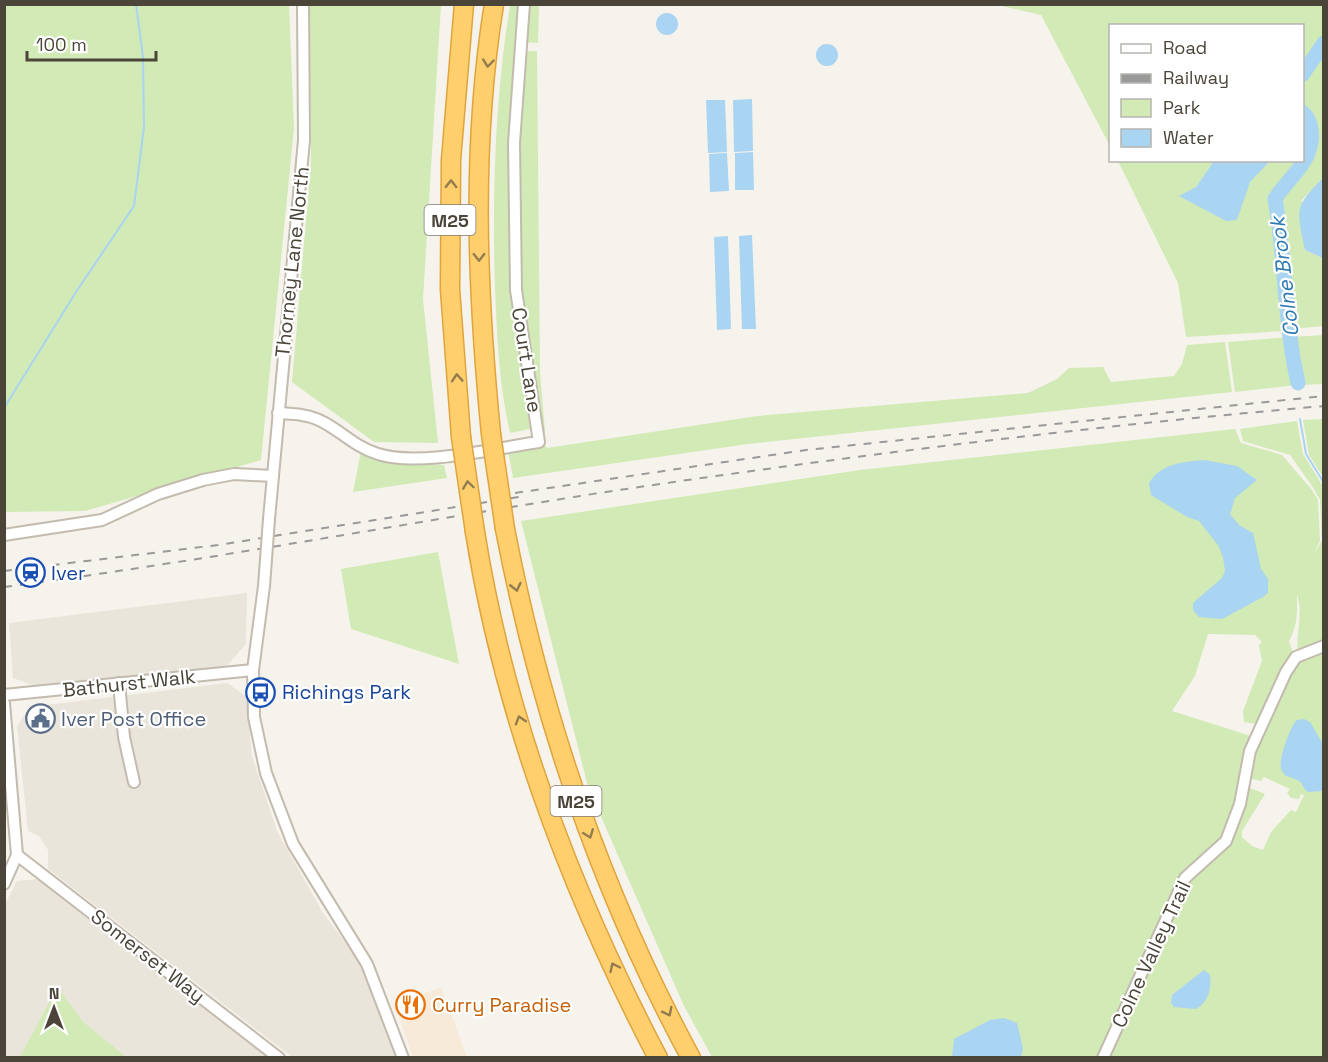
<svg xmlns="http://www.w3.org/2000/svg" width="1328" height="1062" font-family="'Space Grotesk',sans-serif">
	<rect width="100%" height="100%" fill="#f6f3ec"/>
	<!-- residential -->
	<g fill="#eae5da">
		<polygon points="247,593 246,644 225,668 33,685 13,678 9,623"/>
		<polygon points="227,683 246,696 252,756 277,831 323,913 354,954 381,1007 399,1057 292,1057 48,869 48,850 39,836 28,831 17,726 30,707"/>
		<polygon points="39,879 267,1057 5,1057 4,906 17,881"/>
	</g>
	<!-- commercial -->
	<polygon fill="#f7ead8" points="441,987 467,1057 413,1057 395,1005"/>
	<!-- green -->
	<g fill="#d2eab5">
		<polygon points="4,5 289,5 294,128 261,460 85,511 5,512"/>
		<polygon points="309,5 441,5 423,299 438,443 374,442 292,382 311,162"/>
		<path d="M510 5H520L514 253 521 359 530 429 510 433C499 385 497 337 495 288 492 193 495 98 510 5Z"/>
		<polygon points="528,5 539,5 538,43 525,42"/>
		<polygon points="998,5 1323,5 1323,37 1303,69 1302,26 1110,26 1110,146 1041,15"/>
		<path d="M1323 45V178L1302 200 1305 250 1323 258V326L1293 329C1285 286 1285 243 1276 200 1293 174 1314 165 1312 131 1312 122 1310 116 1303 111V76Z"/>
		<path d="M529 51H537L540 373 545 431 543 435C534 382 523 329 521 276 517 203 520 131 523 59Z"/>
		<path d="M1303 115C1308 119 1309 125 1309 132 1311 164 1291 174 1274 198 1281 242 1280 286 1284 331L1186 337 1178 283 1118 161H1214L1196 187 1180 197 1244 193C1262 160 1266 161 1302 160Z"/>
		<polygon points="1323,335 1323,384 1300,385 1292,337"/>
		<polygon points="1289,337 1297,385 1235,392 1228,342"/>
		<polygon points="1225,342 1232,392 748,444 513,478 508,450 545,445 547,448 757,416 1028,393 1057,379 1069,368 1103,367 1111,382 1174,376 1182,364 1187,345"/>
		<polygon points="1323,419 1324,419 1323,477 1309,455 1303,420"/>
		<path d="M1297 421 1303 454 1323 486V643L1298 654C1295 634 1304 614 1297 595 1297 612 1298 625 1289 641L1294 656 1258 724 1244 722 1243 711 1262 661 1259 645 1262 642 1255 635 1208 634 1195 676 1172 711 1254 737 1245 786 1265 794 1242 831V837L1252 846 1263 850 1271 832 1291 810 1296 812 1304 795 1301 794 1299 799 1291 798 1287 793 1290 789 1264 777 1261 781 1252 779 1253 751 1298 659 1323 649V1057H712L684 1006 588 787 521 521 860 470 1235 429 1241 443 1282 455 1312 490 1318 500 1320 541 1314 553 1322 541 1320 500 1314 489 1290 455 1243 441 1240 429Z"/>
		<polygon points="361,451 399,462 444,465 447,478 353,492"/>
		<polygon points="438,552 459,664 351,629 341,569"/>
		<polygon points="59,989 83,1022 126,1057 20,1057 56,990"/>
	</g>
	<!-- water -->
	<g fill="#a9d4f2">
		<circle cx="667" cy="24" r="11"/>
		<circle cx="827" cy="55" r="11"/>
		<polygon points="752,99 753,151 734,152 733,100"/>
		<polygon points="706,100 725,100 727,152 708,153"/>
		<polygon points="753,152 754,190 735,190 735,153"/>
		<polygon points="727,153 729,191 710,192 709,154"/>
		<polygon points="1214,161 1270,161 1250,182 1237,220 1226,221 1179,196 1196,187"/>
		<path d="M1323 178V258L1305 250C1297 210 1293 208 1323 178Z"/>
		<polygon points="752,235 756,329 742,329 739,236"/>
		<polygon points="728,236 731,329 717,330 714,237"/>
		<path d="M1204 460 1237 466 1257 480 1235 498 1230 514 1239 525 1253 533 1261 569 1268 579V593L1263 597 1222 619 1199 617 1193 610V603L1222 578 1225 571 1223 557 1218 545 1199 521 1187 517 1151 495 1149 483C1162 463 1182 462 1204 460Z"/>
		<path d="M1297 720 1304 719 1310 722 1323 744V791L1308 792C1303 789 1303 784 1299 781 1292 776 1284 779 1281 768 1278 761 1291 724 1297 720Z"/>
		<path d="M1204 970 1210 975C1212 988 1208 1003 1196 1009L1174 1007 1171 1003 1172 995Z"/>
		<polygon points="1004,1018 1017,1023 1023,1048 1021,1057 952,1057 954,1039 990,1020"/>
	</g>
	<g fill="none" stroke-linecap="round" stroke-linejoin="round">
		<!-- stream -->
		<g stroke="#a9d4f2" stroke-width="2">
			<polyline points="4,408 76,292 134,206 144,127 143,57 136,4"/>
			<polyline points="1300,419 1306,454 1324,483"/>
		</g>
		<!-- river -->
		<g stroke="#a9d4f2" stroke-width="15">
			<polyline points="1302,75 1324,43"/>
			<path d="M1298 383C1284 323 1286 260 1275 199 1290 175 1315 161 1311 129 1310 122 1308 117 1302 112"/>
		</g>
		<defs>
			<g id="street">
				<path d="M278 413C293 414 309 414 323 422 342 432 357 448 378 454 418 467 497 448 539 442L516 290 514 143 524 4"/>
				<polyline points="269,519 304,140 303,4"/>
				<polyline points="4,535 102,520 158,494 203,480 234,474 273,476"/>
				<polyline points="264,586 253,670 254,717 266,773 293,844 367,964 403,1058"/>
				<polyline points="119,683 124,737 134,782"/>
				<polyline points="4,695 253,670"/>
				<polyline points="4,703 17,855 4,884"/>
				<polyline points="17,855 279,1058"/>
				<polyline points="1103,1058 1185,878 1226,841 1240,804 1250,751 1286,672 1296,657 1324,646"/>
			</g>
			<g id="highway">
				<path d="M491 434C477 291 471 146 494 4"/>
				<polyline points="461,437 450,289 451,160 464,4"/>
				<path d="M505 529C541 716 600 890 691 1058"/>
				<path d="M475 532C504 715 572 894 658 1058"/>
			</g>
		</defs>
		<!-- street casing -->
		<use href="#street" stroke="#c2bbae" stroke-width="14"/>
		<!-- highway casing -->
		<use href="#highway" stroke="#e0a43c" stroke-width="21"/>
		<!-- street -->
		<use href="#street" stroke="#fff" stroke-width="10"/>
		<!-- highway -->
		<use href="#highway" stroke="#ffcf6e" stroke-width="18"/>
		<!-- rail -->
		<g stroke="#9a9a9a" stroke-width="2" stroke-dasharray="8 8" stroke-linecap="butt">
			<polyline points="515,493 806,450 1324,396"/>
			<polyline points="4,571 218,545 525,496"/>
			<path d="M4 587C204 561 401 524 599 493 840 457 1081 427 1324 406"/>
		</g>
		<defs>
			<polyline id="street-bridge" points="264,586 269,519"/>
			<g id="highway-bridge">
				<polyline points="491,434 505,529"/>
				<polyline points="461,437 475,532"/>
			</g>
		</defs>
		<!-- street-bridge casing -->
		<use href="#street-bridge" stroke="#c2bbae" stroke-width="14" stroke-linecap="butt"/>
		<!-- highway-bridge casing -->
		<use href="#highway-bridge" stroke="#e0a43c" stroke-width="21" stroke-linecap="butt"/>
		<!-- street-bridge -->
		<use href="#street-bridge" stroke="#fff" stroke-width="10"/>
		<!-- highway-bridge -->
		<use href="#highway-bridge" stroke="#ffcf6e" stroke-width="18"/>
	</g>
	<!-- one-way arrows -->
	<defs><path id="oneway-chevron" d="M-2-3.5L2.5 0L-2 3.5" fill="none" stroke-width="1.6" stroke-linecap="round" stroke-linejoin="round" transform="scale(1.5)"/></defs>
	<g stroke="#937c4e">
		<use href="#oneway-chevron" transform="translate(488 63) rotate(96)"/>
		<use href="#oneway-chevron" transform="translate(451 184) rotate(-90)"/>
		<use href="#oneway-chevron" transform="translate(479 257) rotate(90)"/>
		<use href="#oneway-chevron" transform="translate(457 378) rotate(-94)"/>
		<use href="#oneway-chevron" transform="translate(468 485) rotate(-98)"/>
		<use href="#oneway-chevron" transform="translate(516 587) rotate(77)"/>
		<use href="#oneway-chevron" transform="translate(520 720) rotate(-107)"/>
		<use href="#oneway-chevron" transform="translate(589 834) rotate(69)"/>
		<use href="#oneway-chevron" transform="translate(614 967) rotate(-115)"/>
		<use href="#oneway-chevron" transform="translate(668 1012) rotate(63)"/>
	</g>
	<!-- icons -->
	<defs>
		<symbol id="station-ring" viewBox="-11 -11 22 22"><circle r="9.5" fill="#fff" stroke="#1a4fb4" stroke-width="1.5"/><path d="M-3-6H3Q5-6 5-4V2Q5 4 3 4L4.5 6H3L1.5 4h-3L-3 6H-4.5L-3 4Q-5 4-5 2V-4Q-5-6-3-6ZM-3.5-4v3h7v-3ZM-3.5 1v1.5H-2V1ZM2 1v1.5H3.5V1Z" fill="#1a4fb4"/></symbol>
		<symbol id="bus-ring" viewBox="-11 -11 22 22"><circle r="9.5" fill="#fff" stroke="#1a4fb4" stroke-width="1.5"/><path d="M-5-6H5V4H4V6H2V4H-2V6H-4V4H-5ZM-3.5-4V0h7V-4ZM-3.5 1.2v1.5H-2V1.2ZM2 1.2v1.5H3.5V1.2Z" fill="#1a4fb4"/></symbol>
		<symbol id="civic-ring" viewBox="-11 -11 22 22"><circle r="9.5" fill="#fff" stroke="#5c6f8a" stroke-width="1.5"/><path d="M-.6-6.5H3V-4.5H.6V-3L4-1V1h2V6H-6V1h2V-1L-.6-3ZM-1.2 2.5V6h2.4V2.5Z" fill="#5c6f8a"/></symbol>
		<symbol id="restaurant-ring" viewBox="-11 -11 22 22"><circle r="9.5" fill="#fff" stroke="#e8710a" stroke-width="1.5"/><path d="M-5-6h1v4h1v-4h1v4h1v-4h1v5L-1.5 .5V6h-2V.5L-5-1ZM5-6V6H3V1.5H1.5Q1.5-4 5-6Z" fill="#e8710a"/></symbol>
	</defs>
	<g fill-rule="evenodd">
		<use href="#station-ring" x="14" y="556" width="33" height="33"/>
		<use href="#bus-ring" x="244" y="676" width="33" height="33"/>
		<use href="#civic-ring" x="24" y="702" width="33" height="33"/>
		<use href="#restaurant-ring" x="394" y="988" width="33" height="33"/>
	</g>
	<g text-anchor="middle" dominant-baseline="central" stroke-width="4.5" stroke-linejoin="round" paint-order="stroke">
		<!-- shield labels -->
		<g fill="#fff" stroke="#817c74" stroke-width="1.5">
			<rect x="424.5" y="205" width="51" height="30" rx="4.5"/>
			<rect x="550.5" y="786" width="51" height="30" rx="4.5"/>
		</g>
		<g font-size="18" font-weight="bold" fill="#4b4439">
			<text x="450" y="220">M25</text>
			<text x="576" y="801">M25</text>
		</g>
		<!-- street labels -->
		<g font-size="20" fill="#4b4439" stroke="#fff">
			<text transform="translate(292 262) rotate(-84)">Thorney Lane North</text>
			<text transform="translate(527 360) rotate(81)">Court Lane</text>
			<text transform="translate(129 683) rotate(-6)">Bathurst Walk</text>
			<text transform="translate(1151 954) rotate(-65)">Colne Valley Trail</text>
			<text transform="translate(148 956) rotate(38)">Somerset Way</text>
		</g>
		<!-- transit labels -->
		<g font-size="20" fill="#164399" stroke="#fff" text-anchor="start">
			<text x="51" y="573">Iver</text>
			<text x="282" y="692">Richings Park</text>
		</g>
		<!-- service labels -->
		<g font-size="20" fill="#4e5e75" stroke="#fff" text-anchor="start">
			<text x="61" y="719">Iver Post Office</text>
		</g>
		<!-- food labels -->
		<g font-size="20" fill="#c56008" stroke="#fff" text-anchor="start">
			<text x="432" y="1005">Curry Paradise</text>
		</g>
		<!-- water labels -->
		<g font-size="21" font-style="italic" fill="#2e7ab2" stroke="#fff">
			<text transform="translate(1284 277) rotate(-97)">Colne Brook</text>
		</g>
	</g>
	<!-- border -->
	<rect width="1328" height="1062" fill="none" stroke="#4b4439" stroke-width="12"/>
	<!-- legend -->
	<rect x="1109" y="24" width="195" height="138" fill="#ffffff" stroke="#b7b4b0" stroke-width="1.5"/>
	<rect x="1121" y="44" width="30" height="9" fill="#ffffff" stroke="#b7b4b0" stroke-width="1.5"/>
	<text x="1163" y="54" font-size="18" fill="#4b4439">Road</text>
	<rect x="1121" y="74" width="30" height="9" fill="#9a9a9a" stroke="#b7b4b0" stroke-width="1.5"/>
	<text x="1163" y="84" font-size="18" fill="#4b4439">Railway</text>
	<rect x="1121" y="99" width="30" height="18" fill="#d2eab5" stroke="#b7b4b0" stroke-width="1.5"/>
	<text x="1163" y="114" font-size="18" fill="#4b4439">Park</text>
	<rect x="1121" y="129" width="30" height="18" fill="#a9d4f2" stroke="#b7b4b0" stroke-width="1.5"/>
	<text x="1163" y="144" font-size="18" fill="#4b4439">Water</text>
	<!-- north arrow -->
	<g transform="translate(54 1008)" stroke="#ffffff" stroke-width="4.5" paint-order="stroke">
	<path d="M0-4.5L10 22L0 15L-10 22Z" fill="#4b4439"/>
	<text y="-9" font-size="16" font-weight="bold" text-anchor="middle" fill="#4b4439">N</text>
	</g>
	<!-- scale -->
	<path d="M27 51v9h129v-9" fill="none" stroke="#4b4439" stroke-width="3"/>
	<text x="36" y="51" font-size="18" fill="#4b4439" stroke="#ffffff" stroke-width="4.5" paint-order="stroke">100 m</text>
</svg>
